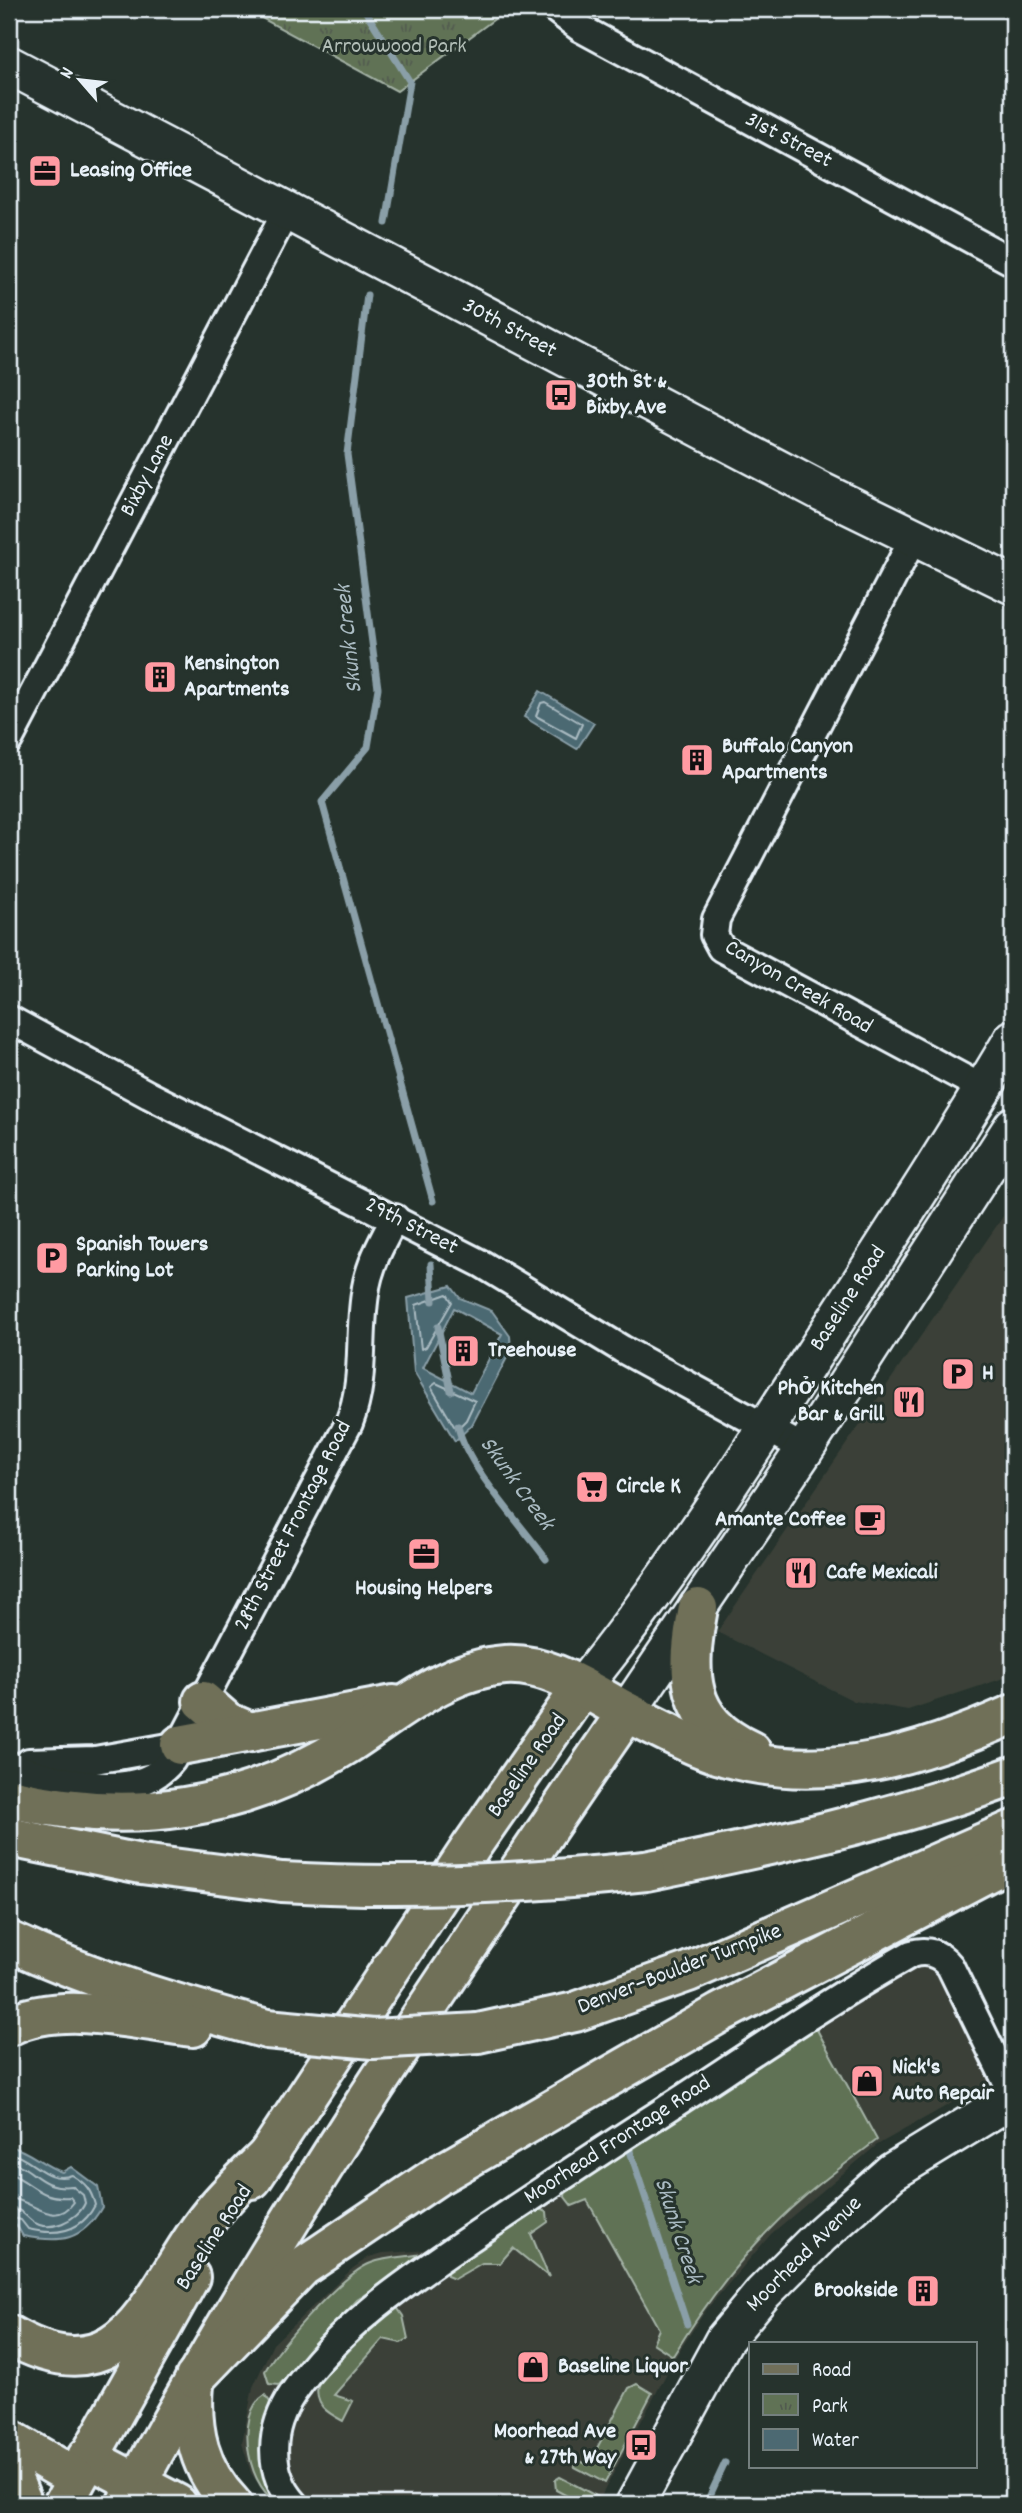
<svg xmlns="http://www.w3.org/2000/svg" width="1022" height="2513" font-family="Dekko,sans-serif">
	<defs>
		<pattern id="park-tufts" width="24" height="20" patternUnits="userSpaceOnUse" patternTransform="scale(1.75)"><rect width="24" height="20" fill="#607255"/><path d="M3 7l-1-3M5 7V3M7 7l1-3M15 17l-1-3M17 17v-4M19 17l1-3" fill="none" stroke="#525b4f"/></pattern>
	</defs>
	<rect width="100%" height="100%" fill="#26332d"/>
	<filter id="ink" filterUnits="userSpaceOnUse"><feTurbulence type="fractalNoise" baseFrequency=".0143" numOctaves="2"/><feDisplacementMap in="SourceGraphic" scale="14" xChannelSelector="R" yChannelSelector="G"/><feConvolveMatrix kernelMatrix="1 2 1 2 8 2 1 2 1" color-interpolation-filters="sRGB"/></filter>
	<g filter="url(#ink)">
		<!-- built -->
		<g fill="#3a4038">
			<polygon points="1013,1202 1013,1675 908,1710 854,1701 717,1632"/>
			<polygon points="931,1952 1003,2074 877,2145 771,2234 706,2310 676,2356 597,2504 274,2504 270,2501 251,2473 242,2443 253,2387 273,2344 353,2268 369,2257 383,2253 417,2251 466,2241"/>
		</g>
		<!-- green -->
		<g fill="#607255" stroke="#a4b2a6" stroke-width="2">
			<path d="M815 2026 877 2140C852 2159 827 2177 804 2197 752 2241 708 2299 673 2356L653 2343 659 2329 587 2200 572 2206 565 2197 566 2187Z"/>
			<polygon points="536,2207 547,2212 548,2222 531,2234 549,2277 513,2248 500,2263 482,2263 454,2279 447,2276 447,2270"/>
			<path d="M435 2251 357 2300 279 2385 269 2384 265 2371C280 2344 344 2273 371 2263 391 2255 414 2258 435 2251Z"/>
			<path d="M396 2306 403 2316 408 2339 401 2343 383 2339 334 2395 353 2401 343 2421C326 2412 314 2405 318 2384L367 2331Z"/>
			<polygon points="637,2384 652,2393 605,2483 575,2467 573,2461 578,2460 588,2465 629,2388"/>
			<path d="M265 2395 270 2402C257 2450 264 2459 283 2504 248 2496 233 2413 265 2395Z"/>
			<polygon points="560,2477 598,2497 594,2504 582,2504 556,2490 555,2480"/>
		</g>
		<!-- park -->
		<polygon fill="url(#park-tufts)" stroke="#a4b2a6" stroke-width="2" points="245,9 508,9 397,91"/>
		<!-- water -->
		<g fill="#4c6972" stroke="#8a9fa8" stroke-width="2" fill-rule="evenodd">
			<polygon points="540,691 594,723 577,749 524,717"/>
			<path d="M451 1286 460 1298 492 1311 510 1336 511 1350 472 1425 455 1441 414 1372 408 1298ZM454 1308 502 1334 471 1393 423 1368Z"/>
			<path d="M9 2146C29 2150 42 2165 62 2172L71 2167 98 2187 102 2207C82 2242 60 2243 23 2236L17 2226 9 2223Z"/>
		</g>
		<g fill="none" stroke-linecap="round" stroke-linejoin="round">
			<!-- shore -->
			<g stroke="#aabbc2" stroke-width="2">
				<polygon points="545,702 582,724 576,738 536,716 541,703"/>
				<polygon points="447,1294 452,1302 426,1347 421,1349 416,1305"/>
				<polygon points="436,1383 475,1401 466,1420 459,1427 454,1426 431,1387"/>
				<path d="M9 2153C32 2157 46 2185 72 2175 85 2183 91 2189 95 2205 81 2233 56 2236 28 2229L21 2220 9 2217"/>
				<path d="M9 2162C34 2166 38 2190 72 2186L83 2195 85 2203C78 2220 49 2234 32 2221 23 2214 22 2209 9 2208"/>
				<path d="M9 2173C32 2182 40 2200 70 2197L74 2202C54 2230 32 2199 9 2198"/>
			</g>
			<!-- stream -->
			<g stroke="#8a9fa8" stroke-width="7">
				<polyline points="364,9 410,82 386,223"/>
				<polyline points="367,295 347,454 378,688 368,747 322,802 433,1201"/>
				<polyline points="431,1264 433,1301"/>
				<polyline points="438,1327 451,1391"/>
				<path d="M458 1426C466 1466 521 1524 546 1559"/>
				<polyline points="630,2151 687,2324"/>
				<polyline points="706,2504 725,2463"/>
			</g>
			<defs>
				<g id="street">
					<polyline points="555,9 580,28 1013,262"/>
					<polyline points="914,537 716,919 714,935 721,948 984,1089"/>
					<polyline points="9,740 286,212"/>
					<polyline points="9,1019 149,1095 482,1264 622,1349 805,1449"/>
					<polyline points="29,1762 95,1760 180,1745"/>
					<path d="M9 1765C56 1779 135 1807 172 1760L349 1423C366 1380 358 1339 365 1294 368 1267 382 1242 395 1218"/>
					<path d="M295 2504C266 2472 269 2428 293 2393 342 2322 415 2276 484 2229 539 2193 593 2156 648 2121 735 2065 821 2005 911 1954 926 1949 940 1953 950 1966L1013 2095"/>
				</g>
				<g id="secondary">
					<polyline points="9,65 822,492 1013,585"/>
					<path d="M582 1687C667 1582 739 1470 812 1357 880 1252 949 1147 1013 1039"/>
					<polyline points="627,1712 805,1449 1013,1126"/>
					<polyline points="635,2504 724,2340 763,2293 821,2235 892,2172 1013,2098"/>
				</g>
				<g id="primary">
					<polyline points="252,2179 471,1847 582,1687"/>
					<path d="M194 2384C190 2430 199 2470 232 2504"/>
					<polyline points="87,2457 177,2504"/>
					<polyline points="63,2504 190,2277"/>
					<path d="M126 2504C273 2228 451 1970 627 1712"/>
				</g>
				<g id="highway">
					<path d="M698 1608C686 1672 684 1720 751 1751"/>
					<polyline points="203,1701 227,1722 250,1732"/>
					<polyline points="180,1745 394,1705"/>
					<path d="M9 1798C131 1827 242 1811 348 1744 396 1713 446 1669 505 1665 550 1662 592 1694 629 1713 661 1729 693 1747 727 1757 825 1785 924 1754 1013 1714"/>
					<polyline points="9,1837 141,1864 282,1882"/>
					<path d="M646 1871C770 1846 893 1820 1013 1776"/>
					<path d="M9 1941C92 1980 178 2005 267 2029"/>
					<path d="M9 2026C62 1999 137 2021 193 2027"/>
					<polyline points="478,2033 575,2012 688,1972 1013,1830"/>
					<path d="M9 2335C121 2399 147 2303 201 2227 221 2199 247 2176 271 2152"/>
					<polyline points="195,2378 302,2267 437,2176 720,2013 1013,1859"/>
					<polyline points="9,2439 76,2478"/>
					<polyline points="9,2470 23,2504"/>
				</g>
			</defs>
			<!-- street casing -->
			<use href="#street" stroke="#e8f1f8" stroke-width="32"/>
			<!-- secondary casing -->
			<use href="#secondary" stroke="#e8f1f8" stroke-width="42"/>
			<!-- primary casing -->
			<use href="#primary" stroke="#e8f1f8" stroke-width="44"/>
			<!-- highway casing -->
			<use href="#highway" stroke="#e8f1f8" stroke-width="44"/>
			<!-- street -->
			<use href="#street" stroke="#26332d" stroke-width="26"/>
			<!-- secondary -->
			<use href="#secondary" stroke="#26332d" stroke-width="37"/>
			<!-- primary -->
			<use href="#primary" stroke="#706f59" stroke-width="38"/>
			<!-- highway -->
			<use href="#highway" stroke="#706f59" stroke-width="38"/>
			<defs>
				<g id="highway-bridge">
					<path d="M282 1882C405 1889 524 1884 646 1871"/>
					<polyline points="267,2029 373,2039 478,2033"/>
				</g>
			</defs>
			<!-- highway-bridge casing -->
			<use href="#highway-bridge" stroke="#e8f1f8" stroke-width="44" stroke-linecap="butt"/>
			<!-- highway-bridge -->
			<use href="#highway-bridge" stroke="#706f59" stroke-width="38"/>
		</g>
	</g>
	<!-- icons -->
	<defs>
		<symbol id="office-square" viewBox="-11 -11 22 22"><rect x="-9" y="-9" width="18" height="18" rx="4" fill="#ff9aa2" stroke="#26332d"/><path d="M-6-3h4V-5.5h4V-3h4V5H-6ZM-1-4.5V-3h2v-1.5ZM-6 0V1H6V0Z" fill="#111"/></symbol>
		<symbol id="bus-square" viewBox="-11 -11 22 22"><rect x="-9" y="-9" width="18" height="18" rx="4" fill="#ff9aa2" stroke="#26332d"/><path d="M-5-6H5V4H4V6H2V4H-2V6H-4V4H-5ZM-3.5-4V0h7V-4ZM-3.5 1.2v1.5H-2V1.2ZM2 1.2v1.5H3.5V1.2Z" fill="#111"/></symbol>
		<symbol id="building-square" viewBox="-11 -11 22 22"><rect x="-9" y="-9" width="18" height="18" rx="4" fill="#ff9aa2" stroke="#26332d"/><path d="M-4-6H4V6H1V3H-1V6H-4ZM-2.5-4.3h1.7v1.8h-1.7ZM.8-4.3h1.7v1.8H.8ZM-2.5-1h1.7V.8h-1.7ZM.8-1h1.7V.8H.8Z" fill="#111"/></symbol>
		<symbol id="parking-square" viewBox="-11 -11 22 22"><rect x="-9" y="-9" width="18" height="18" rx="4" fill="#ff9aa2" stroke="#26332d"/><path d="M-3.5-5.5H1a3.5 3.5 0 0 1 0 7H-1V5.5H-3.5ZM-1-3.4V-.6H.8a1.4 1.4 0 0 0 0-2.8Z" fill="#111"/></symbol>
		<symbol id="restaurant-square" viewBox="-11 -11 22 22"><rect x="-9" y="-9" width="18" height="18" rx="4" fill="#ff9aa2" stroke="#26332d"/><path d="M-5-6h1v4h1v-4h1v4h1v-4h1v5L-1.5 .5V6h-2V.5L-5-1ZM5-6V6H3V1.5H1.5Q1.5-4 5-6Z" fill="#111"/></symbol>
		<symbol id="supermarket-square" viewBox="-11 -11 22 22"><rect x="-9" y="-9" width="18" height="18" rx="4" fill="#ff9aa2" stroke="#26332d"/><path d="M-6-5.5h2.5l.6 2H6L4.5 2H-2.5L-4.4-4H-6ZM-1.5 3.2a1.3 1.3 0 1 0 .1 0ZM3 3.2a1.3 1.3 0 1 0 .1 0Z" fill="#111"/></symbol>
		<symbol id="cafe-square" viewBox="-11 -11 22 22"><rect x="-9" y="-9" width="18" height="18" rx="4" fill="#ff9aa2" stroke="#26332d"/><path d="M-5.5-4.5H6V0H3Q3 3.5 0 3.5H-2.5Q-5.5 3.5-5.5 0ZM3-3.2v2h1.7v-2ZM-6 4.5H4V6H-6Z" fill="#111"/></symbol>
		<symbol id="shop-square" viewBox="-11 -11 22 22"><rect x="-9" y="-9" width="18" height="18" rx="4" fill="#ff9aa2" stroke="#26332d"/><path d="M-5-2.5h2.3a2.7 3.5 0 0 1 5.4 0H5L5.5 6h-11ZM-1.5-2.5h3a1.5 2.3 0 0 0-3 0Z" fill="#111"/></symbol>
	</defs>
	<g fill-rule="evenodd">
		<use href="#office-square" x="26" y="152" width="38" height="38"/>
		<use href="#bus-square" x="542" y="376" width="38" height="38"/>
		<use href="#building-square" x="141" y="658" width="38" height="38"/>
		<use href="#building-square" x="678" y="741" width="38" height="38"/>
		<use href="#parking-square" x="33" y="1239" width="38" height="38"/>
		<use href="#building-square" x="444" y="1332" width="38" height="38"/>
		<use href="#parking-square" x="939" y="1355" width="38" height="38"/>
		<use href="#restaurant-square" x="890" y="1383" width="38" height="38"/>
		<use href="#supermarket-square" x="573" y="1468" width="38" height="38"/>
		<use href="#cafe-square" x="851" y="1501" width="38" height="38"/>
		<use href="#office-square" x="405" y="1535" width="38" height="38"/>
		<use href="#restaurant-square" x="782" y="1554" width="38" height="38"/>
		<use href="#shop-square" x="848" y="2062" width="38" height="38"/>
		<use href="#building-square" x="904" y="2272" width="38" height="38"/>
		<use href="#shop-square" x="514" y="2348" width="38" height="38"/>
		<use href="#bus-square" x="622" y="2426" width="38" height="38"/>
	</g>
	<g text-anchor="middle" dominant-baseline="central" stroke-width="6" stroke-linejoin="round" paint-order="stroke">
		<!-- park labels -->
		<g font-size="23" fill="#b2beb7" stroke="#26332d">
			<text x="394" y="47">Arrowwood Park</text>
		</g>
		<!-- street labels -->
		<g font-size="23" fill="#e8f1f8" stroke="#26332d">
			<text transform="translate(788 141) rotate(28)">31st Street</text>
			<text transform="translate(509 329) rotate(28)">30th Street</text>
			<text transform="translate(148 476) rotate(-62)">Bixby Lane</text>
			<text transform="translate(798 988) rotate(30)">Canyon Creek Road</text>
			<text transform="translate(411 1227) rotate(27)">29th Street</text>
			<text transform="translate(849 1299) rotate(-57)">Baseline Road</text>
			<text transform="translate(294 1526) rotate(-63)">28th Street Frontage Road</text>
			<text transform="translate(528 1766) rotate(-55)">Baseline Road</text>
			<text transform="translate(680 1970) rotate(-21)">Denver–Boulder Turnpike</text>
			<text transform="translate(618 2141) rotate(-33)">Moorhead Frontage Road</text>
			<text transform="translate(215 2238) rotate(-57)">Baseline Road</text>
			<text transform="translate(805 2255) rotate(-45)">Moorhead Avenue</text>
		</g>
		<!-- poi labels -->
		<g font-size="23" font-weight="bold" fill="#e8f1f8" stroke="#26332d" text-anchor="start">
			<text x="70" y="171">Leasing Office</text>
			<text x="586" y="382">30th St &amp;<tspan x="586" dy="26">Bixby Ave</tspan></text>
			<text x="184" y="664">Kensington<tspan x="184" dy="26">Apartments</tspan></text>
			<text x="722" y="747">Buffalo Canyon<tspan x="722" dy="26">Apartments</tspan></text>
			<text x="76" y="1245">Spanish Towers<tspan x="76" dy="26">Parking Lot</tspan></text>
			<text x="488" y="1351">Treehouse</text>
			<text x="982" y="1374">H</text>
			<text x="884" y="1389" text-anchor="end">Phở Kitchen<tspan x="884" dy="26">Bar &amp; Grill</tspan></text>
			<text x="616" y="1487">Circle K</text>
			<text x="846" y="1520" text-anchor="end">Amante Coffee</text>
			<text x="826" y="1573">Cafe Mexicali</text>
			<text x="424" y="1589" text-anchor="middle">Housing Helpers</text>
			<text x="892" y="2068">Nick's<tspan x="892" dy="26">Auto Repair</tspan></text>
			<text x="898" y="2291" text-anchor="end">Brookside</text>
			<text x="558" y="2367">Baseline Liquor</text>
			<text x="616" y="2432" text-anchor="end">Moorhead Ave<tspan x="616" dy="26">&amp; 27th Way</tspan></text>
		</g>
		<!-- water labels -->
		<g font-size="24" font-style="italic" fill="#aabbc2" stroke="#26332d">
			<text transform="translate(350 639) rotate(-96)">Skunk Creek</text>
			<text transform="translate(516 1484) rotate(54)">Skunk Creek</text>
			<text transform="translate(677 2231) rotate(72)">Skunk Creek</text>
		</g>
	</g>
	<!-- margin -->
	<rect width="1022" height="2513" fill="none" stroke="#26332d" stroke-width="35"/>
	<rect x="18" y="18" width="987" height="2478" fill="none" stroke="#e8f1f8" stroke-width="2.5" filter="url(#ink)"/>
	<!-- legend -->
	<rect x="749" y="2342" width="228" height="126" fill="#26332d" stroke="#747f7e" stroke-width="2"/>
	<rect x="763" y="2364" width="35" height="10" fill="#706f59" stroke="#747f7e" stroke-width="2"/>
	<text x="812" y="2376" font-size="21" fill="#e8f1f8">Road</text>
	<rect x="763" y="2394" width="35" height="21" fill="url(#park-tufts)" stroke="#747f7e" stroke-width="2"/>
	<text x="812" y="2412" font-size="21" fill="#e8f1f8">Park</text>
	<rect x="763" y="2429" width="35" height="21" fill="#4c6972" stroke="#747f7e" stroke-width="2"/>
	<text x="812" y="2446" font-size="21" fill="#e8f1f8">Water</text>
	<!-- north arrow -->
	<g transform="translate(80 80) rotate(298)" stroke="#26332d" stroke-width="5" paint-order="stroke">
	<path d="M0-5L12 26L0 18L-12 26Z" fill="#e8f1f8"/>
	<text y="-10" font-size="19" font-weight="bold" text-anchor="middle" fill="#e8f1f8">N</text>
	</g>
</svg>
